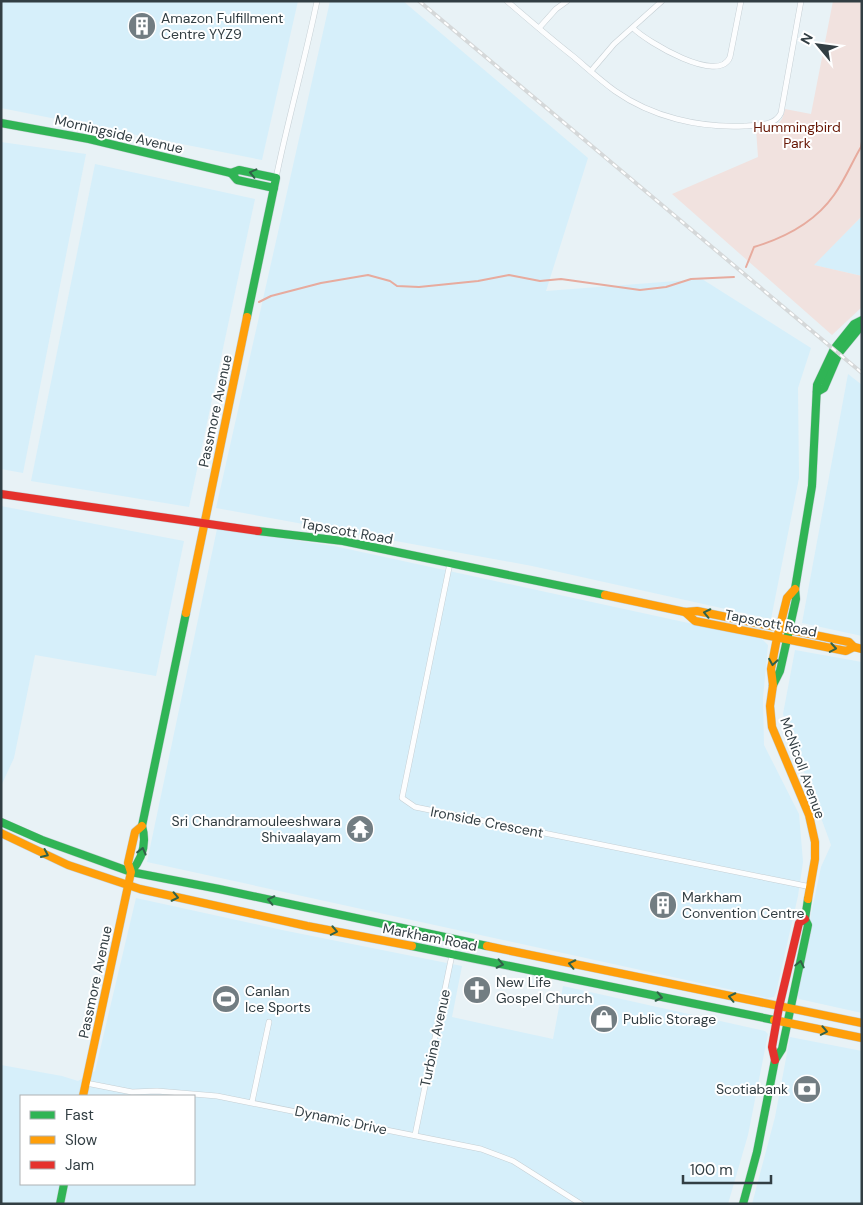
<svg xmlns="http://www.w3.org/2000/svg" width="863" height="1205" font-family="'DM Sans',sans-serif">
	<rect width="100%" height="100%" fill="#e8f2f6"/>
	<!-- built -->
	<g fill="#d6effa" fill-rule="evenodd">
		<polygon points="1,1 298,1 262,160 1,108"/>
		<polygon points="330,1 403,1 588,158 546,291 702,279 811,348 798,388 799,478 771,619 532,566 216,508"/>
		<polygon points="1,142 86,154 23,473 1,469"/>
		<polygon points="95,164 255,199 189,507 31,481"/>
		<polygon points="862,216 862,276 813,265"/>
		<polygon points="848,374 862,385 862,636 802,623"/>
		<polygon points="1,506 184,541 156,676 35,655 14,758 1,786"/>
		<polygon points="217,529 334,546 762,639 768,645 763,698 764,745 799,814 803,862 798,896 776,993 774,997 768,998 147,862"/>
		<polygon points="795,650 862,662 862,1013 799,999 797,995 810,919 821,867 831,845 783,714"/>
		<path d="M136 898 282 930 462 966 452 1017 553 1039 563 986 765 1031 768 1034 748 1135 728 1204H1V1065L62 1076 78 1081 95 1071ZM21 1096H194V1184H21Z"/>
		<polygon points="790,1037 862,1051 862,1204 752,1204 775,1117"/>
	</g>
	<!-- green -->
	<path fill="#f1e2df" d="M833 1H862V216L814 265 862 276V307L832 335 672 194 758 157 756 129C774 127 781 128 785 109L811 114Z"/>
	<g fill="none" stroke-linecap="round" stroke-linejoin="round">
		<!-- stream -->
		<g stroke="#e7ab9e" stroke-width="2">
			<path d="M746 267 754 247C784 238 815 222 834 195 845 180 852 162 861 147L862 142"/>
			<polyline points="259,302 271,296 321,283 368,275 390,281 397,286 419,287 478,281 509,275 540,281 561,279 640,290 666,287 691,279 734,277"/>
		</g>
		<defs>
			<g id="street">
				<path d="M507 1C529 20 551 39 574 57 587 68 600 80 615 91 652 117 699 128 744 126 758 125 775 126 781 113L801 1"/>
				<polyline points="539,28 556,9 567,1"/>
				<path d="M633 28C647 42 719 85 730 57L741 1"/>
				<polyline points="591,71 614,44 662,1"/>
				<path d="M276 178C288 119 305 60 317 1"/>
				<polyline points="450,563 402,798 415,807 811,887"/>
				<polyline points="86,1083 132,1092 157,1091 217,1096 481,1149 513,1161 581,1204"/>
				<polyline points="252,1102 269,1022"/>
				<polyline points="415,1135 455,940"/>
			</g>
			<g id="fast">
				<polyline points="1,123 89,139 231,173 237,180 274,188"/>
				<polyline points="231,173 239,170 276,178 247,317"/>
				<polyline points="817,392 824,388 839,353 862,325"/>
				<polyline points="258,531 343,541 605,595"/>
				<polyline points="773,685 780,671 796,599 795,589 812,486 817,385 834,349 854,324 862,320"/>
				<polyline points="1,822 42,840 131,872 219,889 487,946"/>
				<path d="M131 872C142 859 147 843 142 826L186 613"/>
				<polyline points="412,946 774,1020"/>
				<polyline points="60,1204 64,1184"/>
				<polyline points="743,1204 757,1152 775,1060 782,1049 808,925 805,919 808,899"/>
			</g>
			<g id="slow">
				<polyline points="795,589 787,598 777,638 771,669 773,685 770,706 772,727 809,815 815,842 815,859 808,899"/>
				<polyline points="605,595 685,612 697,611 849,642 854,647 862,649"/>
				<polyline points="685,612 695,621 846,651 854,647"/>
				<polyline points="186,613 247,317"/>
				<polyline points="1,833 68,865 140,889 307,926 412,946"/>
				<polyline points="487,946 862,1023"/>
				<polyline points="774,1020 862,1038"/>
				<polyline points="83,1096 131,872 128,863 135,832 142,826"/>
			</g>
			<g id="jam">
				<polyline points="1,494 258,531"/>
				<polyline points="775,1060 772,1047 779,1007 799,923 805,919"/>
			</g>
		</defs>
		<!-- street casing -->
		<use href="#street" stroke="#c5cfd4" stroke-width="6"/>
		<!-- fast casing -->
		<use href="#fast" stroke="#c5cfd4" stroke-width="9"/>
		<!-- slow casing -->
		<use href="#slow" stroke="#c5cfd4" stroke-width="9"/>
		<!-- jam casing -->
		<use href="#jam" stroke="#c5cfd4" stroke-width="9"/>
		<!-- street -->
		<use href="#street" stroke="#fcfdfe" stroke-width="5"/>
		<!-- fast -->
		<use href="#fast" stroke="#30b455" stroke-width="8"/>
		<!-- slow -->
		<use href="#slow" stroke="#ff9f0a" stroke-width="8"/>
		<!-- jam -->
		<use href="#jam" stroke="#e5322d" stroke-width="8"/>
		<defs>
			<polyline id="rail" points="419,1 862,373"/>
		</defs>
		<!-- rail casing -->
		<use href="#rail" stroke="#d5d8d9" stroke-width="4"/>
		<!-- rail -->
		<use href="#rail" stroke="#fff" stroke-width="2" stroke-dasharray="5.5" stroke-linecap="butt"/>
	</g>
	<!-- one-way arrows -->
	<defs><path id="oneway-chevron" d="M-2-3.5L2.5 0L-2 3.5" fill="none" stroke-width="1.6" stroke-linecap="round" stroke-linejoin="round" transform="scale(1.25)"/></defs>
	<g stroke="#316148">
		<use href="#oneway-chevron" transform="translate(253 173) rotate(-167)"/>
		<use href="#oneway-chevron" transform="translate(707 613) rotate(-168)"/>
		<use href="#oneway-chevron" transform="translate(833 648) rotate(10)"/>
		<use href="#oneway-chevron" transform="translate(773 662) rotate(99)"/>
		<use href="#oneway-chevron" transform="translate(142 851) rotate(-76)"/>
		<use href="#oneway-chevron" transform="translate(45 854) rotate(25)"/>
		<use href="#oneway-chevron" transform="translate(175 897) rotate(12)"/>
		<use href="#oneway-chevron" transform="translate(271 900) rotate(-168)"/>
		<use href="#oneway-chevron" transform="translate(334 931) rotate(11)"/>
		<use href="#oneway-chevron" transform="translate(500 964) rotate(12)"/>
		<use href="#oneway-chevron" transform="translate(572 964) rotate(-168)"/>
		<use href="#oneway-chevron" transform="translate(800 964) rotate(-78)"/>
		<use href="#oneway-chevron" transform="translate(659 997) rotate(12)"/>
		<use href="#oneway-chevron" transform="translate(732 997) rotate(-168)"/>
		<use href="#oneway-chevron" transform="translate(824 1031) rotate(11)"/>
	</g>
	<!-- icons -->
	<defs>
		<symbol id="building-disc" viewBox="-11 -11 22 22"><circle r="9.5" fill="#727d82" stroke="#fff"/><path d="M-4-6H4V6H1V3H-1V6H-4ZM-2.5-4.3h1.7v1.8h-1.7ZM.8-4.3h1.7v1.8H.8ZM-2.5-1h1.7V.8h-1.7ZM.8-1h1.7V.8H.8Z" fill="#fff"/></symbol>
		<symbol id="temple-disc" viewBox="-11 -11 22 22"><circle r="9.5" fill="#727d82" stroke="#fff"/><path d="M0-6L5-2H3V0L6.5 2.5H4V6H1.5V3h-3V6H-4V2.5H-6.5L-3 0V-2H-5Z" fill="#fff"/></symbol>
		<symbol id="church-disc" viewBox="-11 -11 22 22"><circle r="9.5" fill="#727d82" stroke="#fff"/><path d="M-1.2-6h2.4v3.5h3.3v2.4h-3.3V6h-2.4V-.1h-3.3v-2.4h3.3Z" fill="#fff"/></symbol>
		<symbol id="stadium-disc" viewBox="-11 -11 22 22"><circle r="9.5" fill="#727d82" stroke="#fff"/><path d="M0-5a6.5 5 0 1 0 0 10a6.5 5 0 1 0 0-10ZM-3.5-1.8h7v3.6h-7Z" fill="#fff"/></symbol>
		<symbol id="shop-disc" viewBox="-11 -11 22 22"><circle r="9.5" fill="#727d82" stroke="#fff"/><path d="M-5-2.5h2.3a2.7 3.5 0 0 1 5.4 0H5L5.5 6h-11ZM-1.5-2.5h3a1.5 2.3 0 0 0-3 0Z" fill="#fff"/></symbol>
		<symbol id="bank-disc" viewBox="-11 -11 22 22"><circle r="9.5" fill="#727d82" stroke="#fff"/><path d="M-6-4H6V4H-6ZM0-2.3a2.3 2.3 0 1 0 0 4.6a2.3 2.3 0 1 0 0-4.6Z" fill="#fff"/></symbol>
	</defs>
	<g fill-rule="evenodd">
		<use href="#building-disc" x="126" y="10" width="32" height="32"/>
		<use href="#temple-disc" x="344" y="813" width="32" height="32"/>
		<use href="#building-disc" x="647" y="889" width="32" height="32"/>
		<use href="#church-disc" x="461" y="974" width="32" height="32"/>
		<use href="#stadium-disc" x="210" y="983" width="32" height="32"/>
		<use href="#shop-disc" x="588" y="1003" width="32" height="32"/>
		<use href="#bank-disc" x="791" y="1073" width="32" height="32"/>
	</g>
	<g text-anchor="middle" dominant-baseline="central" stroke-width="4" stroke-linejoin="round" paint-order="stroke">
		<!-- poi labels -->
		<g font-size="14" fill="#323e43" stroke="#fff" text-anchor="start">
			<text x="161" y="18">Amazon Fulfillment<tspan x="161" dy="16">Centre YYZ9</tspan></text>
			<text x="341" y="821" text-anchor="end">Sri Chandramouleeshwara<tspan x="341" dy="16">Shivaalayam</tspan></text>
			<text x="682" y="897">Markham<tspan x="682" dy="16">Convention Centre</tspan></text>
			<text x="496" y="982">New Life<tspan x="496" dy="16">Gospel Church</tspan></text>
			<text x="245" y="991">Canlan<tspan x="245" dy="16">Ice Sports</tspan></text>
			<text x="623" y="1019">Public Storage</text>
			<text x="788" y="1089" text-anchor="end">Scotiabank</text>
		</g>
		<!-- park labels -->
		<g font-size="14" fill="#671705" stroke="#fff">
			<text x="797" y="127">Hummingbird<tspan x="797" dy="16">Park</tspan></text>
		</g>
		<!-- street labels -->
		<g font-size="14" fill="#323e43" stroke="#fff">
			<text transform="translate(119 134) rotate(13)">Morningside Avenue</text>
			<text transform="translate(215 411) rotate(-78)">Passmore Avenue</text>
			<text transform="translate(347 531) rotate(10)">Tapscott Road</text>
			<text transform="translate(771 623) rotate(11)">Tapscott Road</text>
			<text transform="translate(803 768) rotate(70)">McNicoll Avenue</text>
			<text transform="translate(487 822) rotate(11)">Ironside Crescent</text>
			<text transform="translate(430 937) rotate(11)">Markham Road</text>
			<text transform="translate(95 982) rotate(-78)">Passmore Avenue</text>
			<text transform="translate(435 1038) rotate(-78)">Turbina Avenue</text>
			<text transform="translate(341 1120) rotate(12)">Dynamic Drive</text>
		</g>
	</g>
	<!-- border -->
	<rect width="863" height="1205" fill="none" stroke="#323e43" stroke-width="5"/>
	<!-- legend -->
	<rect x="20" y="1095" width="175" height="90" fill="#ffffff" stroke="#adb2b4"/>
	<rect x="30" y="1111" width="25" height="8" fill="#30b455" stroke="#adb2b4"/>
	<text x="65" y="1120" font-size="15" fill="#323e43">Fast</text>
	<rect x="30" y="1136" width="25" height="8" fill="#ff9f0a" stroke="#adb2b4"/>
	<text x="65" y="1145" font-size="15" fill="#323e43">Slow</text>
	<rect x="30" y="1161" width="25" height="8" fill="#e5322d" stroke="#adb2b4"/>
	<text x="65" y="1170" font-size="15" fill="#323e43">Jam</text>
	<!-- north arrow -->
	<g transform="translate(818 45) rotate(299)" stroke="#ffffff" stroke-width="4" paint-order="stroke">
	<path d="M0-4L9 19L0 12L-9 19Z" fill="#323e43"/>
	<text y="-8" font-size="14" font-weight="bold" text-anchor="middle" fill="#323e43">N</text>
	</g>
	<!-- scale -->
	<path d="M683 1175v8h88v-8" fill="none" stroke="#323e43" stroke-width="2.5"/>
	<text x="690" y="1175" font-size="15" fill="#323e43" stroke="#ffffff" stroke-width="4" paint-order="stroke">100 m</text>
</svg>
